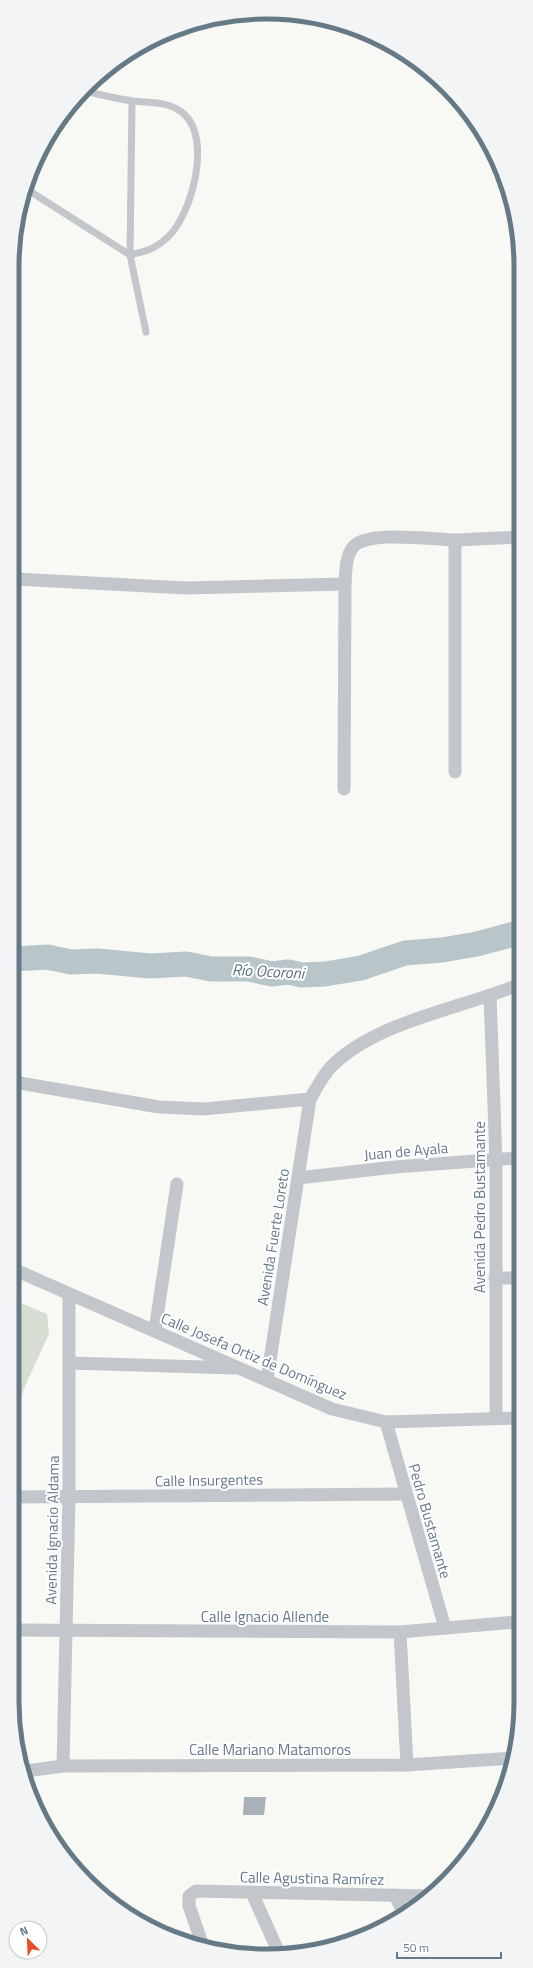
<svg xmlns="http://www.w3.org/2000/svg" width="533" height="1968" font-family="'Titillium Web',sans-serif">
	<rect width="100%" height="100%" fill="#f8f8f5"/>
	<!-- green -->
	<polygon fill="#d8ddd4" points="13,1300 47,1314 49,1334 25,1386 17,1409 13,1416"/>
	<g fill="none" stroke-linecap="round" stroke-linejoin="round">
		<!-- river -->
		<polyline stroke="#b8c5c9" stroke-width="25" points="14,959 47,957 71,962 97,961 150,966 186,964 211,969 249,969 272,974 288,972 302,975 325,974 361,968 405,953 442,950 477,944 518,933"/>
	</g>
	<!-- building -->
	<polygon fill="#a8b1b7" points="244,1797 266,1797 264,1815 243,1815"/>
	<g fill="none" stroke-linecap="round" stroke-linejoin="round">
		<!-- service -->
		<g stroke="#c3c7cb" stroke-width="7">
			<path d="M88 92C103 95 118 99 133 101 152 103 169 101 184 114 212 139 192 214 168 237 155 249 147 251 130 255L132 101"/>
			<polyline points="28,190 130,255 146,332"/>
		</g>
		<!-- minor -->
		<g stroke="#c3c7cb" stroke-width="13">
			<polyline points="16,579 186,588 345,584"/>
			<polyline points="455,772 455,540"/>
			<path d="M344 789 345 584C346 572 345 556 354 546 370 530 435 540 457 540 477 539 498 538 518 537"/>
			<polyline points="490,996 496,1160 496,1418"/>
			<path d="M14 1082 159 1107 204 1109 310 1099C316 1089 322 1077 330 1068 373 1022 460 1009 518 985"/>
			<polyline points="298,1178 395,1167 517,1158"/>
			<polyline points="13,1269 332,1409 386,1422 517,1418"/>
			<polyline points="495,1278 517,1278"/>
			<polyline points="155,1330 177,1184"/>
			<polyline points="70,1363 235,1368"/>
			<polyline points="267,1380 310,1099"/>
			<polyline points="386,1422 445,1628"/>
			<polyline points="13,1497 406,1494"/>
			<polyline points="12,1630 400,1632 516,1622"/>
			<polyline points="400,1632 407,1765"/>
			<polyline points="63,1766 69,1497 69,1294"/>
			<polyline points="26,1771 63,1766 407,1765 514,1758"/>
			<polyline points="252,1893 279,1953"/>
			<polyline points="395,1895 403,1912"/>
			<polyline points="202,1943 189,1906 189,1896 196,1891 428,1896"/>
		</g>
	</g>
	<g text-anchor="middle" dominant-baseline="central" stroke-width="4" stroke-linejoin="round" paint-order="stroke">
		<!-- street labels -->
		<g font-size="15" fill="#667987" stroke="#fff">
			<text transform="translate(406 1151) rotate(-5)">Juan de Ayala</text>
			<text transform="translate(479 1207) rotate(-90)">Avenida Pedro Bustamante</text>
			<text transform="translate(273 1237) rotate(-81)">Avenida Fuerte Loreto</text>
			<text transform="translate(254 1356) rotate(23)">Calle Josefa Ortiz de Domínguez</text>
			<text transform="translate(209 1480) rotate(-1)">Calle Insurgentes</text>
			<text transform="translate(430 1521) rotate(74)">Pedro Bustamante</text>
			<text transform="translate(52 1530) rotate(-89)">Avenida Ignacio Aldama</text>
			<text x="265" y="1616">Calle Ignacio Allende</text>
			<text x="270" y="1749">Calle Mariano Matamoros</text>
			<text transform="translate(312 1878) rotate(1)">Calle Agustina Ramírez</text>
		</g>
		<!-- water labels -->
		<g font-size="16" font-style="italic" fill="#5d747c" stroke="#fff">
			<text transform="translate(268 971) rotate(3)">Río Ocoroni</text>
		</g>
	</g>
	<!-- crop -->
	<path d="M0 0H533V1968H0ZM266 19H267A247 247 0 0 1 514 266V1702A247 247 0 0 1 267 1949H266A247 247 0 0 1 19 1702V266A247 247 0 0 1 266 19Z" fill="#f3f4f5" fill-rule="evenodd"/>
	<path fill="none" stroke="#667987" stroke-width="5" d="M266 19H267A247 247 0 0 1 514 266V1702A247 247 0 0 1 267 1949H266A247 247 0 0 1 19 1702V266A247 247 0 0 1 266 19Z"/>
	<!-- north arrow -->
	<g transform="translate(28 1940) rotate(336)"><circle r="19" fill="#ffffff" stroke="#c2c9cf"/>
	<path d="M0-3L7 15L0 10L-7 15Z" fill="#e74e26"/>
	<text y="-6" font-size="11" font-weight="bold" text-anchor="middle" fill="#667987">N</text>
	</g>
	<!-- scale -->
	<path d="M397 1952v6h104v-6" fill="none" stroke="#667987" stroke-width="2"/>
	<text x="403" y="1952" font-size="12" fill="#667987" stroke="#ffffff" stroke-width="3" paint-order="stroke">50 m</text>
</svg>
